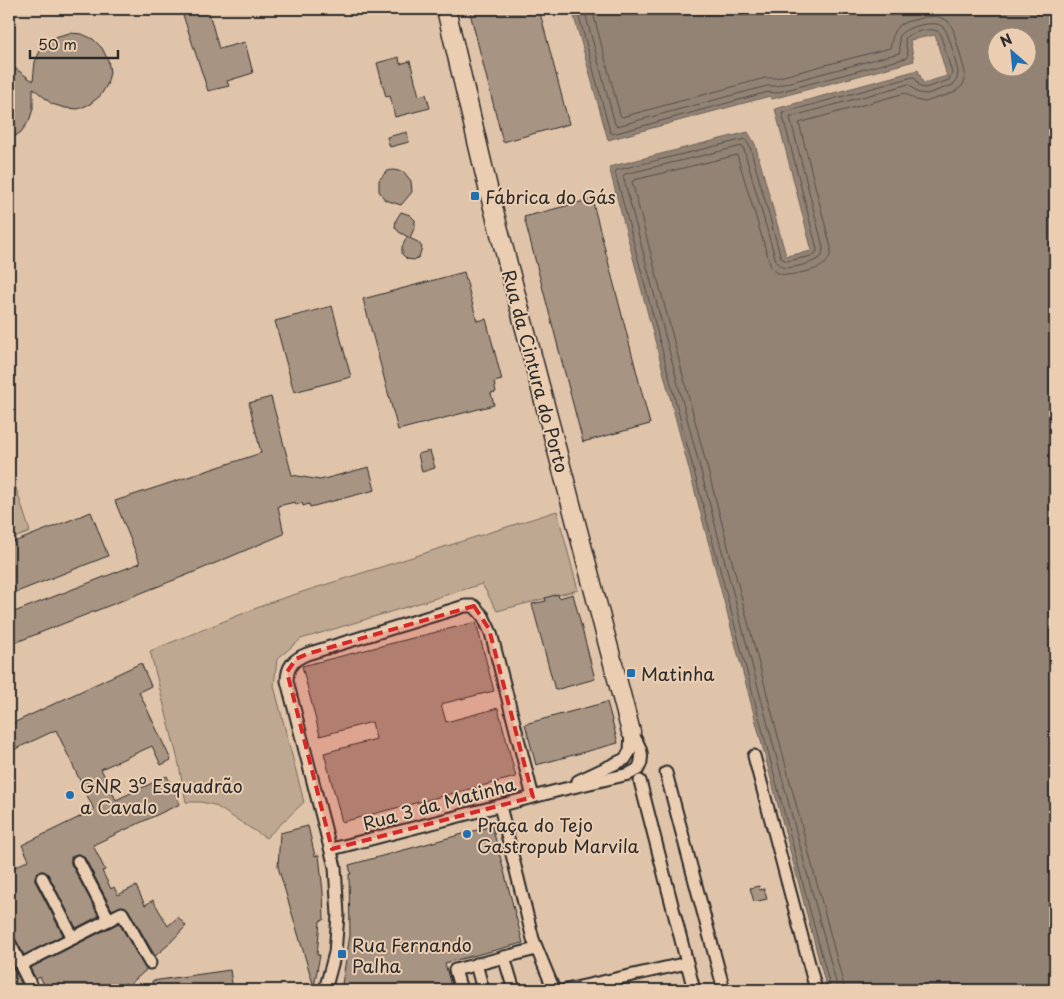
<svg xmlns="http://www.w3.org/2000/svg" width="1064" height="999" font-family="'Playpen Sans',sans-serif">
	<rect width="100%" height="100%" fill="#e0c4aa"/>
	<filter id="ink" filterUnits="userSpaceOnUse"><feTurbulence type="fractalNoise" baseFrequency=".02" numOctaves="2"/><feDisplacementMap in="SourceGraphic" scale="10" xChannelSelector="R" yChannelSelector="G"/><feConvolveMatrix kernelMatrix="1 2 1 2 8 2 1 2 1" color-interpolation-filters="sRGB"/></filter>
	<g filter="url(#ink)">
		<!-- green -->
		<g fill="#bea892" stroke="#746a5e">
			<polygon points="9,478 12,489 16,488 30,532 9,540"/>
			<polygon points="557,511 578,590 497,611 482,584 301,639 277,659 274,686 304,802 266,838 214,805 201,802 186,802 178,760 150,651 274,601"/>
		</g>
		<!-- water -->
		<path fill="#928375" stroke="#696057" fill-rule="evenodd" d="M572 9H1055V990H827L609 167 748 132 755 144 786 256 812 251 775 109 918 70 923 83 947 76 935 35 910 40 914 61 772 99 770 96 608 140ZM996 38H1026V68H996Z"/>
		<g fill="none" stroke-linecap="round" stroke-linejoin="round">
			<!-- shore -->
			<g stroke="#544e49" stroke-width="1">
				<path d="M577 9 610 132 613 134 768 92 775 93 906 58 908 55 905 41 906 37C914 32 932 26 940 33L952 73 949 80 925 88 920 87 915 78 913 77 782 113 817 249 816 253 812 256 787 261 781 258 750 147 745 139 617 170 615 172 831 990"/>
				<path d="M584 9 615 124 617 126 767 86H776L899 53 900 51C900 46 898 40 900 35 905 27 936 19 943 27 950 34 955 61 958 72L957 79 953 85 927 94 918 93 909 84 790 117 823 247 822 256C817 262 790 270 782 267 779 265 778 264 776 261L744 150 742 146 625 174 623 176 838 990"/>
				<path d="M592 9 620 115 622 117 765 78H776L890 48 894 31 900 25 906 22 925 17 937 16 948 21 953 29 965 72V80L962 86 953 93 925 102 916 100 905 93 799 123 831 248C831 265 818 269 804 272 791 275 780 278 771 267L737 155 634 180 632 182 845 990"/>
			</g>
		</g>
		<!-- building -->
		<g fill="#a89482" stroke="#2b2b2b">
			<polygon points="181,9 208,9 219,49 245,42 253,73 227,81 229,86 208,91"/>
			<polygon points="469,9 539,9 569,124 503,142"/>
			<polygon points="70,33 82,34 93,39 102,48 108,60 110,72 107,85 100,96 90,104 78,109 65,108 52,104 33,88 33,109 29,121 21,132 9,141 9,64 33,81 35,62 40,51 47,42 58,36"/>
			<polygon points="399,57 400,64 410,61 419,96 426,94 430,108 395,117 390,96 386,97 377,63"/>
			<polygon points="407,132 409,142 390,147 387,137"/>
			<polygon points="393,170 404,172 411,181 412,192 401,205 385,200 379,191 379,180 387,171"/>
			<polygon points="592,199 650,424 583,442 524,217"/>
			<polygon points="401,212 410,215 415,220 415,226 410,238 399,232 395,227 396,220"/>
			<polygon points="407,237 418,242 422,247 419,257 414,260 407,259 402,254 402,247"/>
			<polygon points="464,272 477,321 486,319 502,380 494,382 496,392 491,393 494,405 398,430 363,299"/>
			<polygon points="332,306 351,377 294,392 275,321"/>
			<polygon points="271,397 292,475 320,480 369,467 375,490 310,507 309,504 303,506 302,503 296,505 295,502 278,506 284,534 192,573 9,645 9,614 140,563 115,501 261,453 249,403"/>
			<polygon points="430,451 435,468 422,472 418,454"/>
			<polygon points="91,512 108,556 9,595 9,544"/>
			<polygon points="558,594 559,598 573,594 595,679 555,690 532,604 546,601 545,598"/>
			<polygon points="476,622 494,691 441,704 446,722 498,708 516,777 342,822 324,753 376,739 372,722 320,736 302,666"/>
			<polygon points="141,663 151,686 139,692 171,760 161,765 152,746 101,769 116,800 167,776 180,804 93,845 105,870 102,871 111,889 114,887 118,895 136,886 145,905 153,900 168,926 178,917 186,926 167,946 155,956 128,909 122,906 112,910 85,858 78,854 71,857 71,864 99,916 76,928 48,874 43,871 38,872 35,877 35,881 63,935 24,955 15,938 9,935 9,870 29,860 22,845 94,810 56,730 9,752 9,725"/>
			<polygon points="607,702 618,743 536,765 525,724"/>
			<polygon points="308,826 315,856 319,855 323,892 324,920 320,921 317,955 320,955 314,987 278,867 280,833"/>
			<polygon points="492,826 523,943 445,963 452,990 341,990 350,935 349,874 351,874 349,865"/>
			<polygon points="759,886 760,890 764,889 767,899 754,902 750,888"/>
			<polygon points="119,923 146,970 128,986 126,983 113,990 47,990 40,977 36,979 30,968"/>
			<polygon points="9,958 13,968 25,990 9,990"/>
			<polygon points="230,970 233,990 153,990 152,981"/>
		</g>
		<g fill="none" stroke-linecap="round" stroke-linejoin="round">
			<defs>
				<g id="street">
					<polyline points="754,756 816,990"/>
					<polyline points="666,773 724,990"/>
					<polyline points="578,781 625,759 630,751 631,732"/>
					<polyline points="640,781 694,990"/>
					<polyline points="500,806 533,939 554,990"/>
					<path d="M332 849 556 791 629 774 638 769C646 756 639 744 631 732"/>
					<polyline points="78,861 109,920"/>
					<polyline points="42,878 73,938"/>
					<polyline points="9,942 33,990"/>
					<polyline points="504,957 514,990"/>
					<polyline points="476,964 483,990"/>
					<polyline points="20,965 122,913 150,963"/>
					<path d="M325 990 335 953 338 915 335 867 287 681C287 666 294 659 307 654L465 606H474L483 616 491 633 533 797"/>
					<polyline points="461,990 455,970 536,949"/>
					<polyline points="566,990 687,963"/>
				</g>
				<polyline id="primary" points="446,9 489,192 631,732"/>
			</defs>
			<!-- street casing -->
			<use href="#street" stroke="#2b2b2b" stroke-width="15"/>
			<!-- primary casing -->
			<use href="#primary" stroke="#2b2b2b" stroke-width="21"/>
			<!-- street -->
			<use href="#street" stroke="#ebceb2" stroke-width="11"/>
			<!-- primary -->
			<use href="#primary" stroke="#ebceb2" stroke-width="18"/>
		</g>
	</g>
	<!-- marked area -->
	<path fill="#d62828" fill-opacity="0.2" stroke="#d62828" stroke-width="4" stroke-dasharray="10 6" stroke-linejoin="round" d="M474 606 489 629 533 797 332 849 287 672 296 659 307 654Z"/>
	<!-- markers -->
	<g fill="#1f6fb2" stroke="#ebceb2" stroke-width="2">
		<rect x="470" y="191" width="10" height="10" rx="2.5"/>
		<rect x="626" y="668" width="10" height="10" rx="2.5"/>
		<circle cx="70" cy="795" r="5"/>
		<circle cx="467" cy="834" r="5"/>
		<rect x="337" y="949" width="10" height="10" rx="2.5"/>
	</g>
	<g text-anchor="middle" dominant-baseline="central" stroke-width="4" stroke-linejoin="round" paint-order="stroke">
		<!-- poi labels -->
		<g font-size="18" fill="#2b2b2b" stroke="#ebceb2" text-anchor="start">
			<text x="485" y="196">Fábrica do Gás</text>
			<text x="641" y="673">Matinha</text>
			<text x="80" y="785">GNR 3º Esquadrão<tspan x="80" dy="21">a Cavalo</tspan></text>
			<text x="477" y="824">Praça do Tejo<tspan x="477" dy="21">Gastropub Marvila</tspan></text>
			<text x="352" y="944">Rua Fernando<tspan x="352" dy="21">Palha</tspan></text>
		</g>
		<!-- street labels -->
		<g font-size="18" fill="#2b2b2b" stroke="#ebceb2">
			<text transform="translate(536 371) rotate(75)">Rua da Cintura do Porto</text>
			<text transform="translate(439 803) rotate(-15)">Rua 3 da Matinha</text>
		</g>
	</g>
	<!-- margin -->
	<rect width="1064" height="999" fill="none" stroke="#ebceb2" stroke-width="30"/>
	<rect x="15" y="15" width="1034" height="969" fill="none" stroke="#2b2b2b" stroke-width="2" filter="url(#ink)"/>
	<!-- north arrow -->
	<g transform="translate(1012 52) rotate(333)"><circle r="24" fill="#ebceb2" stroke="#9e8d7c"/>
	<path d="M0-4L9 19L0 12L-9 19Z" fill="#1f6fb2"/>
	<text y="-8" font-size="14" font-weight="bold" text-anchor="middle" fill="#2b2b2b">N</text>
	</g>
	<!-- scale -->
	<path d="M30 50v8h88v-8" fill="none" stroke="#2b2b2b" stroke-width="2.5"/>
	<text x="38" y="50" font-size="15" fill="#2b2b2b" stroke="#ebceb2" stroke-width="4" paint-order="stroke">50 m</text>
</svg>
